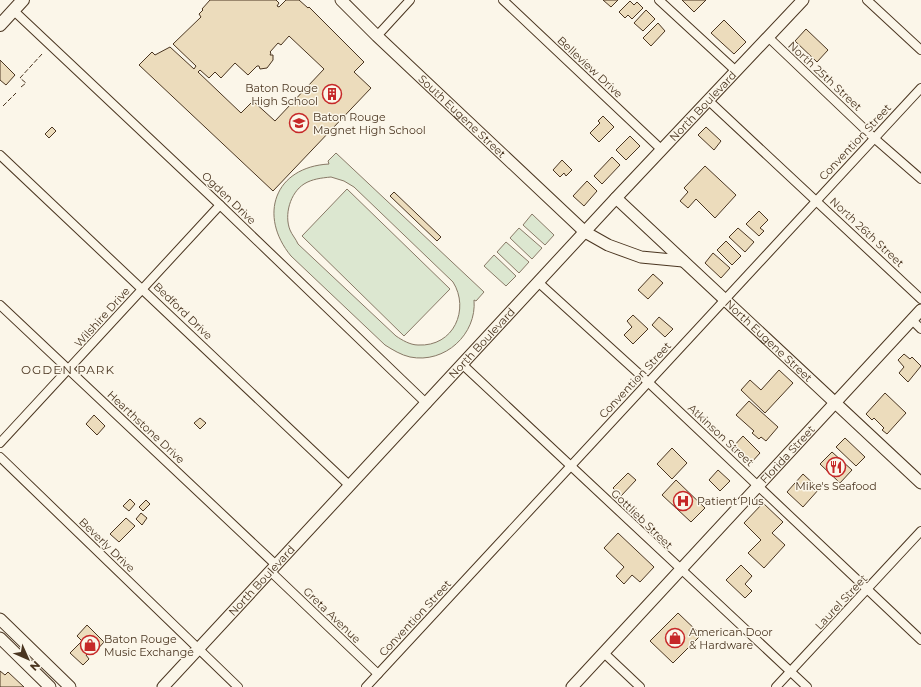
<svg xmlns="http://www.w3.org/2000/svg" width="921" height="687" font-family="Montserrat,sans-serif">
	<rect width="100%" height="100%" fill="#fbf6e9"/>
	<!-- green -->
	<g fill="#dce7d0" stroke="#887966" fill-rule="evenodd">
		<path d="M336 153 484 292 476 301 474 300C477 334 445 364 410 357 401 355 393 350 385 345L291 256C258 216 274 167 329 164L328 161ZM331 177 344 181 354 187 453 282C470 309 454 347 418 345 410 345 402 340 396 336L298 244C296 239 292 235 290 230 284 215 290 193 304 184 312 179 321 178 331 177Z"/>
		<polygon points="347,189 450,289 404,336 302,236"/>
		<polygon points="532,214 554,235 545,245 523,225"/>
		<polygon points="519,228 542,248 532,259 510,238"/>
		<polygon points="506,242 529,262 519,273 497,252"/>
		<polygon points="494,255 516,276 506,286 484,266"/>
	</g>
	<!-- building -->
	<g fill="#ecdcbc" stroke="#4a3520" fill-rule="evenodd">
		<path d="M210 0H276L279 3 277 6 279 7 286 0H299L308 8 309 7 364 62 354 72 371 88 273 191 139 65 152 52 155 55 170 47 194 69 196 66 173 44 201 17 199 14 203 10 202 9ZM289 36 324 69 275 121 253 101 241 113 198 72 200 70 209 78 215 72 221 78 235 63 248 75 257 66H259L260 69 267 68 273 60V55H270L271 53 270 52 278 43 281 45Z"/>
		<polygon points="603,0 618,0 611,7"/>
		<polygon points="682,0 706,0 694,12"/>
		<polygon points="630,1 634,5 637,2 643,8 632,19 628,15 625,18 619,12"/>
		<polygon points="646,10 655,19 643,31 634,23"/>
		<polygon points="724,20 746,42 734,54 711,33"/>
		<polygon points="658,23 665,31 651,46 643,38"/>
		<polygon points="806,29 828,50 817,62 795,41"/>
		<polygon points="0,60 15,75 6,85 0,80"/>
		<polygon points="603,116 614,127 599,142 590,133 600,123 598,121"/>
		<polygon points="52,127 56,131 49,138 45,134"/>
		<polygon points="706,127 721,141 714,150 698,135"/>
		<polygon points="630,136 640,146 626,160 616,150"/>
		<polygon points="612,157 620,165 602,184 594,176"/>
		<polygon points="562,160 572,170 566,176 564,173 560,177 553,170"/>
		<polygon points="705,166 736,195 715,218 696,199 688,208 680,201 688,192 684,188"/>
		<polygon points="587,181 597,191 584,206 573,196"/>
		<polygon points="394,192 441,237 437,241 390,196"/>
		<polygon points="759,211 768,220 760,228 764,231 759,236 746,224"/>
		<polygon points="738,228 754,242 745,252 729,237"/>
		<polygon points="726,241 741,256 732,265 717,250"/>
		<polygon points="713,253 730,268 721,278 705,263"/>
		<polygon points="653,274 663,283 648,299 638,290"/>
		<polygon points="633,315 648,329 633,344 624,335 632,327 627,321"/>
		<polygon points="659,317 673,329 665,337 652,325"/>
		<polygon points="904,354 910,359 912,357 921,366 908,382 899,373 904,367 898,360"/>
		<polygon points="779,370 793,383 765,413 741,390 750,380 761,390"/>
		<polygon points="885,393 906,413 887,434 882,430 884,428 874,418 872,420 866,414"/>
		<polygon points="749,401 778,427 766,441 761,437 759,439 752,433 754,431 736,415"/>
		<polygon points="94,415 105,426 97,435 86,424"/>
		<polygon points="200,418 206,423 200,429 194,423"/>
		<polygon points="743,436 760,453 750,464 732,448"/>
		<polygon points="845,438 865,457 856,466 836,447"/>
		<polygon points="672,448 687,463 672,479 657,464"/>
		<polygon points="832,452 852,470 840,483 820,464"/>
		<polygon points="718,470 730,481 720,491 709,480"/>
		<polygon points="628,473 636,480 621,496 613,488"/>
		<polygon points="803,474 819,489 803,507 787,492"/>
		<polygon points="676,480 705,508 691,522 662,495"/>
		<polygon points="130,499 135,504 129,511 123,506"/>
		<polygon points="146,500 150,504 143,511 139,507"/>
		<polygon points="763,503 783,522 772,533 785,545 764,568 748,553 761,540 744,523"/>
		<polygon points="141,513 147,518 142,525 136,519"/>
		<polygon points="126,518 135,526 119,542 110,534"/>
		<polygon points="618,533 654,567 640,582 632,575 624,584 616,576 624,567 604,548"/>
		<polygon points="741,565 752,576 745,584 752,591 745,598 726,580"/>
		<polygon points="678,613 701,635 673,663 650,641"/>
		<polygon points="87,625 104,642 95,652 92,649 86,655 89,659 83,665 70,653 82,641 77,636"/>
		<polygon points="0,671 5,675 8,672 24,687 0,687"/>
	</g>
	<g fill="none" stroke-linecap="round" stroke-linejoin="round">
		<defs>
			<g id="street">
				<polyline points="503,0 662,150"/>
				<polyline points="659,0 736,71"/>
				<polyline points="867,0 921,50"/>
				<polyline points="13,10 220,205 427,404"/>
				<polyline points="377,36 410,0"/>
				<polyline points="768,37 874,138 921,179"/>
				<polyline points="709,101 921,299"/>
				<polyline points="0,155 350,486"/>
				<polyline points="538,282 648,382 921,640"/>
				<polyline points="0,305 276,565"/>
				<polyline points="912,320 921,329"/>
				<polyline points="463,365 807,687"/>
				<polyline points="0,443 220,205"/>
				<polyline points="0,457 238,687"/>
				<polyline points="270,571 378,674"/>
				<polyline points="604,653 640,687"/>
				<polyline points="366,687 921,88"/>
				<polyline points="776,687 921,531"/>
			</g>
			<g id="secondary">
				<path id="s1" d="M341 0 377 36 585 232 608 245 641 257 683 261"/>
				<path id="s2" d="M616 198 921 483"/>
				<polyline points="0,619 70,687"/>
				<polyline points="0,638 50,687"/>
				<path id="s3" d="M163 687 616 198 803 0"/>
				<path id="s4" d="M572 687 921 310"/>
			</g>
			<polyline id="primary" points="0,25 23,0"/>
		</defs>
		<!-- street casing -->
		<use href="#street" stroke="#4a3520" stroke-width="10"/>
		<!-- secondary casing -->
		<use href="#secondary" stroke="#4a3520" stroke-width="13"/>
		<!-- primary casing -->
		<use href="#primary" stroke="#4a3520" stroke-width="14"/>
		<!-- street -->
		<use href="#street" stroke="#fbf6e9" stroke-width="8"/>
		<!-- secondary -->
		<use href="#secondary" stroke="#fbf6e9" stroke-width="11"/>
		<!-- primary -->
		<use href="#primary" stroke="#fbf6e9" stroke-width="12"/>
		<!-- fence -->
		<g stroke="#4a3520" stroke-width="1" stroke-dasharray="5 2" stroke-linecap="butt">
			<polyline points="21,87 26,83 20,78 42,54"/>
			<polyline points="3,106 16,93"/>
		</g>
	</g>
	<!-- icons -->
	<defs>
		<symbol id="building-ring" viewBox="-11 -11 22 22"><circle r="9.5" fill="#fbf6e9" stroke="#c62828" stroke-width="1.5"/><path d="M-4-6H4V6H1V3H-1V6H-4ZM-2.5-4.3h1.7v1.8h-1.7ZM.8-4.3h1.7v1.8H.8ZM-2.5-1h1.7V.8h-1.7ZM.8-1h1.7V.8H.8Z" fill="#c62828"/></symbol>
		<symbol id="school-ring" viewBox="-11 -11 22 22"><circle r="9.5" fill="#fbf6e9" stroke="#c62828" stroke-width="1.5"/><path d="M0-5L7-2L0 1L-7-2ZM-4 1L0 2.5L4 1V4Q0 6-4 4Z" fill="#c62828"/></symbol>
		<symbol id="restaurant-ring" viewBox="-11 -11 22 22"><circle r="9.5" fill="#fbf6e9" stroke="#c62828" stroke-width="1.5"/><path d="M-5-6h1v4h1v-4h1v4h1v-4h1v5L-1.5 .5V6h-2V.5L-5-1ZM5-6V6H3V1.5H1.5Q1.5-4 5-6Z" fill="#c62828"/></symbol>
		<symbol id="hospital-ring" viewBox="-11 -11 22 22"><circle r="9.5" fill="#fbf6e9" stroke="#c62828" stroke-width="1.5"/><path d="M-5-5h3v3.5h4V-5h3V5h-3V1.5h-4V5h-3Z" fill="#c62828"/></symbol>
		<symbol id="shop-ring" viewBox="-11 -11 22 22"><circle r="9.5" fill="#fbf6e9" stroke="#c62828" stroke-width="1.5"/><path d="M-5-2.5h2.3a2.7 3.5 0 0 1 5.4 0H5L5.5 6h-11ZM-1.5-2.5h3a1.5 2.3 0 0 0-3 0Z" fill="#c62828"/></symbol>
	</defs>
	<g fill-rule="evenodd">
		<use href="#building-ring" x="321" y="83" width="22" height="22"/>
		<use href="#school-ring" x="288" y="112" width="22" height="22"/>
		<use href="#restaurant-ring" x="825" y="456" width="22" height="22"/>
		<use href="#hospital-ring" x="672" y="490" width="22" height="22"/>
		<use href="#shop-ring" x="664" y="627" width="22" height="22"/>
		<use href="#shop-ring" x="79" y="634" width="22" height="22"/>
	</g>
	<g text-anchor="middle" dominant-baseline="central" stroke-width="3" stroke-linejoin="round" paint-order="stroke">
		<!-- street labels -->
		<g font-size="11" fill="#4a3520" stroke="#fbf6e9">
			<text transform="translate(590 67) rotate(43)">Belleview Drive</text>
			<text transform="translate(825 76) rotate(43)">North 25th Street</text>
			<text stroke="none"><textPath href="#s3" startOffset="793">North Boulevard</textPath></text>
			<text stroke="none"><textPath href="#s1" startOffset="168">South Eugene Street</textPath></text>
			<text transform="translate(855 142) rotate(-47)">Convention Street</text>
			<text transform="translate(229 198) rotate(44)">Ogden Drive</text>
			<text transform="translate(867 232) rotate(43)">North 26th Street</text>
			<text transform="translate(183 311) rotate(44)">Bedford Drive</text>
			<text transform="translate(102 317) rotate(-48)">Wilshire Drive</text>
			<text stroke="none"><textPath href="#s2" startOffset="209">North Eugene Street</textPath></text>
			<text stroke="none"><textPath href="#s3" startOffset="469">North Boulevard</textPath></text>
			<text transform="translate(635 380) rotate(-47)">Convention Street</text>
			<text transform="translate(146 427) rotate(43)">Hearthstone Drive</text>
			<text transform="translate(721 435) rotate(43)">Atkinson Street</text>
			<text stroke="none"><textPath href="#s4" startOffset="317">Florida Street</textPath></text>
			<text transform="translate(642 519) rotate(44)">Gottlieb Street</text>
			<text transform="translate(107 545) rotate(44)">Beverly Drive</text>
			<text stroke="none"><textPath href="#s3" startOffset="145">North Boulevard</textPath></text>
			<text transform="translate(841 602) rotate(-47)">Laurel Street</text>
			<text transform="translate(332 615) rotate(44)">Greta Avenue</text>
			<text transform="translate(415 618) rotate(-47)">Convention Street</text>
		</g>
		<!-- poi labels -->
		<g font-size="11" fill="#4a3520" stroke="#fbf6e9" text-anchor="start">
			<text x="318" y="88" text-anchor="end">Baton Rouge<tspan x="318" dy="13">High School</tspan></text>
			<text x="313" y="117">Baton Rouge<tspan x="313" dy="13">Magnet High School</tspan></text>
			<text x="836" y="486" text-anchor="middle">Mike's Seafood</text>
			<text x="697" y="501">Patient Plus</text>
			<text x="689" y="632">American Door<tspan x="689" dy="13">&amp; Hardware</tspan></text>
			<text x="104" y="639">Baton Rouge<tspan x="104" dy="13">Music Exchange</tspan></text>
		</g>
		<!-- neighbourhood labels -->
		<g font-size="12" letter-spacing="1" fill="#4a3520" stroke="#fbf6e9">
			<text x="68" y="369">OGDEN PARK</text>
		</g>
	</g>
	<!-- north arrow -->
	<g transform="translate(28 659) rotate(135)" stroke="#fbf6e9" stroke-width="3" paint-order="stroke">
	<path d="M0-3L7 15L0 10L-7 15Z" fill="#4a3520"/>
	<text y="-6" font-size="11" font-weight="bold" text-anchor="middle" fill="#4a3520">N</text>
	</g>
</svg>
